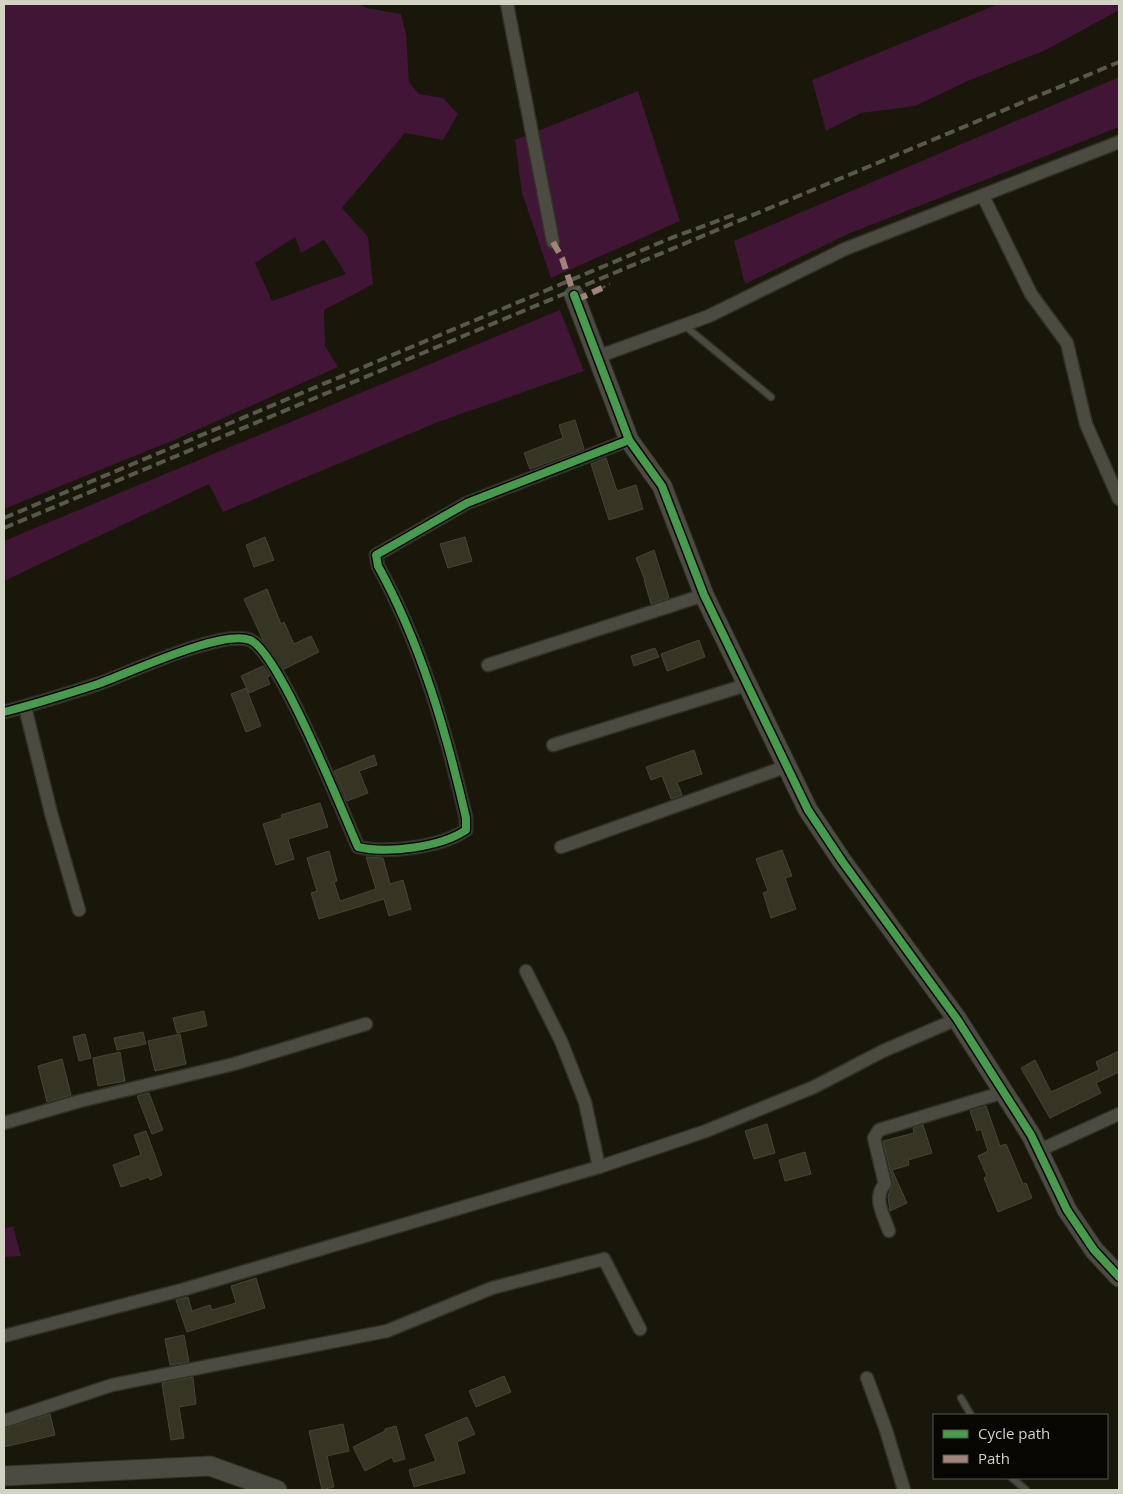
<svg xmlns="http://www.w3.org/2000/svg" width="1123" height="1494" font-family="'Open Sans',sans-serif">
	<rect width="100%" height="100%" fill="#181709"/>
	<!-- green -->
	<g fill="#401536" fill-rule="evenodd">
		<path d="M4 4H359L367 8 401 14 406 34 409 82 419 94 443 98 458 114 443 140 405 133 342 208 368 237 373 284 324 310 325 346 338 367 174 440 4 509ZM295 237 301 253 324 240 346 274 272 301 255 263Z"/>
		<polygon points="998,4 1119,4 1119,10 1046,50 970,80 915,106 861,113 826,131 812,80"/>
		<polygon points="1119,77 1119,127 848,234 745,284 734,241"/>
		<polygon points="638,91 680,221 551,278 522,193 515,140"/>
		<polygon points="560,310 584,371 438,422 223,512 209,484 4,581 4,541"/>
		<polygon points="13,1226 21,1256 4,1257 4,1229"/>
	</g>
	<!-- building -->
	<g fill="#363523" stroke="#454538">
		<polygon points="575,420 584,449 530,469 524,453 563,438 559,425"/>
		<polygon points="606,458 617,491 636,485 643,509 609,520 591,464"/>
		<polygon points="265,537 274,560 254,567 246,545"/>
		<polygon points="465,537 472,561 448,568 440,544"/>
		<polygon points="654,550 669,598 651,604 644,580 645,580 636,558"/>
		<polygon points="267,589 281,624 284,622 294,644 311,636 319,652 284,669 263,640 244,599"/>
		<polygon points="699,640 705,657 667,671 661,654"/>
		<polygon points="655,648 659,657 634,666 631,656"/>
		<polygon points="263,666 270,676 267,677 270,684 249,693 241,676"/>
		<polygon points="246,688 261,726 246,732 231,694"/>
		<polygon points="694,750 702,774 677,782 682,795 671,799 662,776 651,780 646,767"/>
		<polygon points="374,755 377,765 359,771 368,793 347,801 334,771"/>
		<polygon points="320,803 328,827 288,839 294,859 276,865 263,824 282,818 281,815"/>
		<polygon points="782,850 792,876 785,878 796,909 771,918 763,893 768,891 756,859"/>
		<polygon points="329,851 337,881 334,882 340,901 376,889 366,857 383,858 390,884 403,880 411,909 389,916 384,899 319,919 311,893 317,891 307,858"/>
		<polygon points="204,1011 207,1026 177,1033 173,1018"/>
		<polygon points="143,1032 146,1044 117,1050 114,1038"/>
		<polygon points="85,1034 91,1058 79,1061 73,1037"/>
		<polygon points="180,1034 186,1064 155,1071 148,1041"/>
		<polygon points="1119,1051 1119,1072 1096,1083 1101,1093 1050,1118 1021,1068 1035,1060 1051,1092 1099,1070 1096,1062"/>
		<polygon points="120,1052 125,1081 98,1086 93,1058"/>
		<polygon points="62,1059 71,1095 47,1102 38,1066"/>
		<polygon points="149,1093 163,1130 152,1134 137,1096"/>
		<polygon points="986,1106 1000,1146 1006,1144 1023,1184 1026,1183 1032,1198 998,1212 984,1178 987,1176 978,1156 988,1151 981,1129 977,1131 970,1111"/>
		<polygon points="767,1124 775,1153 754,1159 745,1131"/>
		<polygon points="923,1125 932,1153 908,1160 909,1165 892,1170 907,1203 890,1211 888,1196 893,1183 883,1141 914,1133 913,1128"/>
		<polygon points="146,1131 162,1175 150,1180 149,1177 121,1187 113,1165 141,1155 134,1135"/>
		<polygon points="805,1152 811,1174 785,1181 779,1160"/>
		<polygon points="256,1278 265,1308 187,1332 176,1300 188,1297 192,1311 210,1305 212,1310 236,1303 231,1286"/>
		<polygon points="184,1335 189,1362 170,1365 165,1339"/>
		<polygon points="504,1376 511,1392 476,1407 469,1391"/>
		<polygon points="193,1377 196,1404 179,1407 184,1438 171,1440 162,1383"/>
		<polygon points="50,1414 55,1435 4,1447 4,1429"/>
		<polygon points="467,1417 475,1434 457,1442 465,1473 414,1487 409,1470 436,1461 425,1435"/>
		<polygon points="343,1424 349,1451 327,1456 334,1487 322,1490 309,1431"/>
		<polygon points="396,1426 405,1459 394,1462 392,1457 365,1471 353,1447 385,1431 385,1429"/>
	</g>
	<g fill="none" stroke-linecap="round" stroke-linejoin="round">
		<defs>
			<g id="lane">
				<polyline points="685,326 771,397"/>
				<polyline points="961,1398 971,1415"/>
				<polyline points="1012,1478 1026,1490"/>
			</g>
			<g id="street">
				<polyline points="507,4 553,242"/>
				<polyline points="983,196 1031,294 1067,343 1086,424 1119,499"/>
				<polyline points="597,357 709,316 845,249 1119,142"/>
				<polyline points="488,665 704,595"/>
				<polyline points="25,707 51,813 79,910"/>
				<path d="M4 712C35 704 67 694 98 684 129 673 222 629 250 640 279 652 342 811 358 847 388 854 441 847 466 830V818C446 731 421 644 378 566L376 555 467 503 629 440"/>
				<polyline points="553,745 746,685"/>
				<polyline points="561,847 785,767"/>
				<polyline points="526,971 561,1041 585,1102 599,1167"/>
				<polyline points="4,1123 80,1101 234,1064 366,1024"/>
				<polyline points="1040,1150 1119,1114"/>
				<path d="M889 1231C884 1216 872 1197 885 1184L874 1138 879 1130 1004 1092"/>
				<polyline points="4,1336 185,1289 599,1167 706,1131 814,1087 883,1051 957,1019"/>
				<polyline points="867,1378 886,1430 904,1490"/>
				<polyline points="4,1421 112,1385 387,1331 492,1288 604,1259 640,1329"/>
			</g>
			<g id="secondary">
				<polyline points="574,295 629,440 662,486 704,595 808,810 842,861 957,1019 1031,1135 1067,1210 1094,1250 1119,1277"/>
				<polyline points="4,1476 210,1466 277,1490"/>
			</g>
		</defs>
		<!-- lane casing -->
		<use href="#lane" stroke="#313128" stroke-width="9"/>
		<!-- street casing -->
		<use href="#street" stroke="#313128" stroke-width="15"/>
		<!-- secondary casing -->
		<use href="#secondary" stroke="#313128" stroke-width="21"/>
		<!-- path -->
		<polyline stroke="#4b4b41" stroke-width="2.5" stroke-dasharray="4 4" stroke-linecap="butt" points="602,288 610,284"/>
		<!-- lane -->
		<use href="#lane" stroke="#4b4b41" stroke-width="6"/>
		<!-- street -->
		<use href="#street" stroke="#4b4b41" stroke-width="12"/>
		<!-- secondary -->
		<use href="#secondary" stroke="#4b4b41" stroke-width="19"/>
		<!-- rail -->
		<g stroke="#59584e" stroke-width="4" stroke-dasharray="10 5" stroke-linecap="butt">
			<polyline points="4,518 671,238 736,214"/>
			<polyline points="4,528 1119,62"/>
		</g>
		<!-- quiet -->
		<g stroke="#a18479" stroke-width="6" stroke-dasharray="12 6" stroke-linecap="butt">
			<polyline points="553,242 562,258 574,295"/>
			<polyline points="576,300 602,288"/>
		</g>
		<defs>
			<g id="cycleway">
				<polyline points="574,295 629,440 662,486 704,595 808,810 842,861 957,1019 1031,1135 1067,1210 1094,1250 1119,1277"/>
				<path d="M4 712C35 704 67 694 98 684 129 673 222 629 250 640 279 652 342 811 358 847 388 854 441 847 466 830V818C446 731 421 644 378 566L376 555 467 503 629 440"/>
			</g>
		</defs>
		<!-- cycleway casing -->
		<use href="#cycleway" stroke="#070601" stroke-width="11"/>
		<!-- cycleway -->
		<use href="#cycleway" stroke="#469c4c" stroke-width="8"/>
	</g>
	<!-- border -->
	<rect width="1123" height="1494" fill="none" stroke="#d3d3c4" stroke-width="10"/>
	<!-- legend -->
	<rect x="933" y="1414" width="175" height="65" fill="#070601" stroke="#59584f"/>
	<rect x="943" y="1430" width="25" height="8" fill="#469c4c" stroke="#59584f"/>
	<text x="978" y="1439" font-size="15" fill="#d3d3c4">Cycle path</text>
	<rect x="943" y="1455" width="25" height="8" fill="#a18479" stroke="#59584f"/>
	<text x="978" y="1464" font-size="15" fill="#d3d3c4">Path</text>
</svg>
